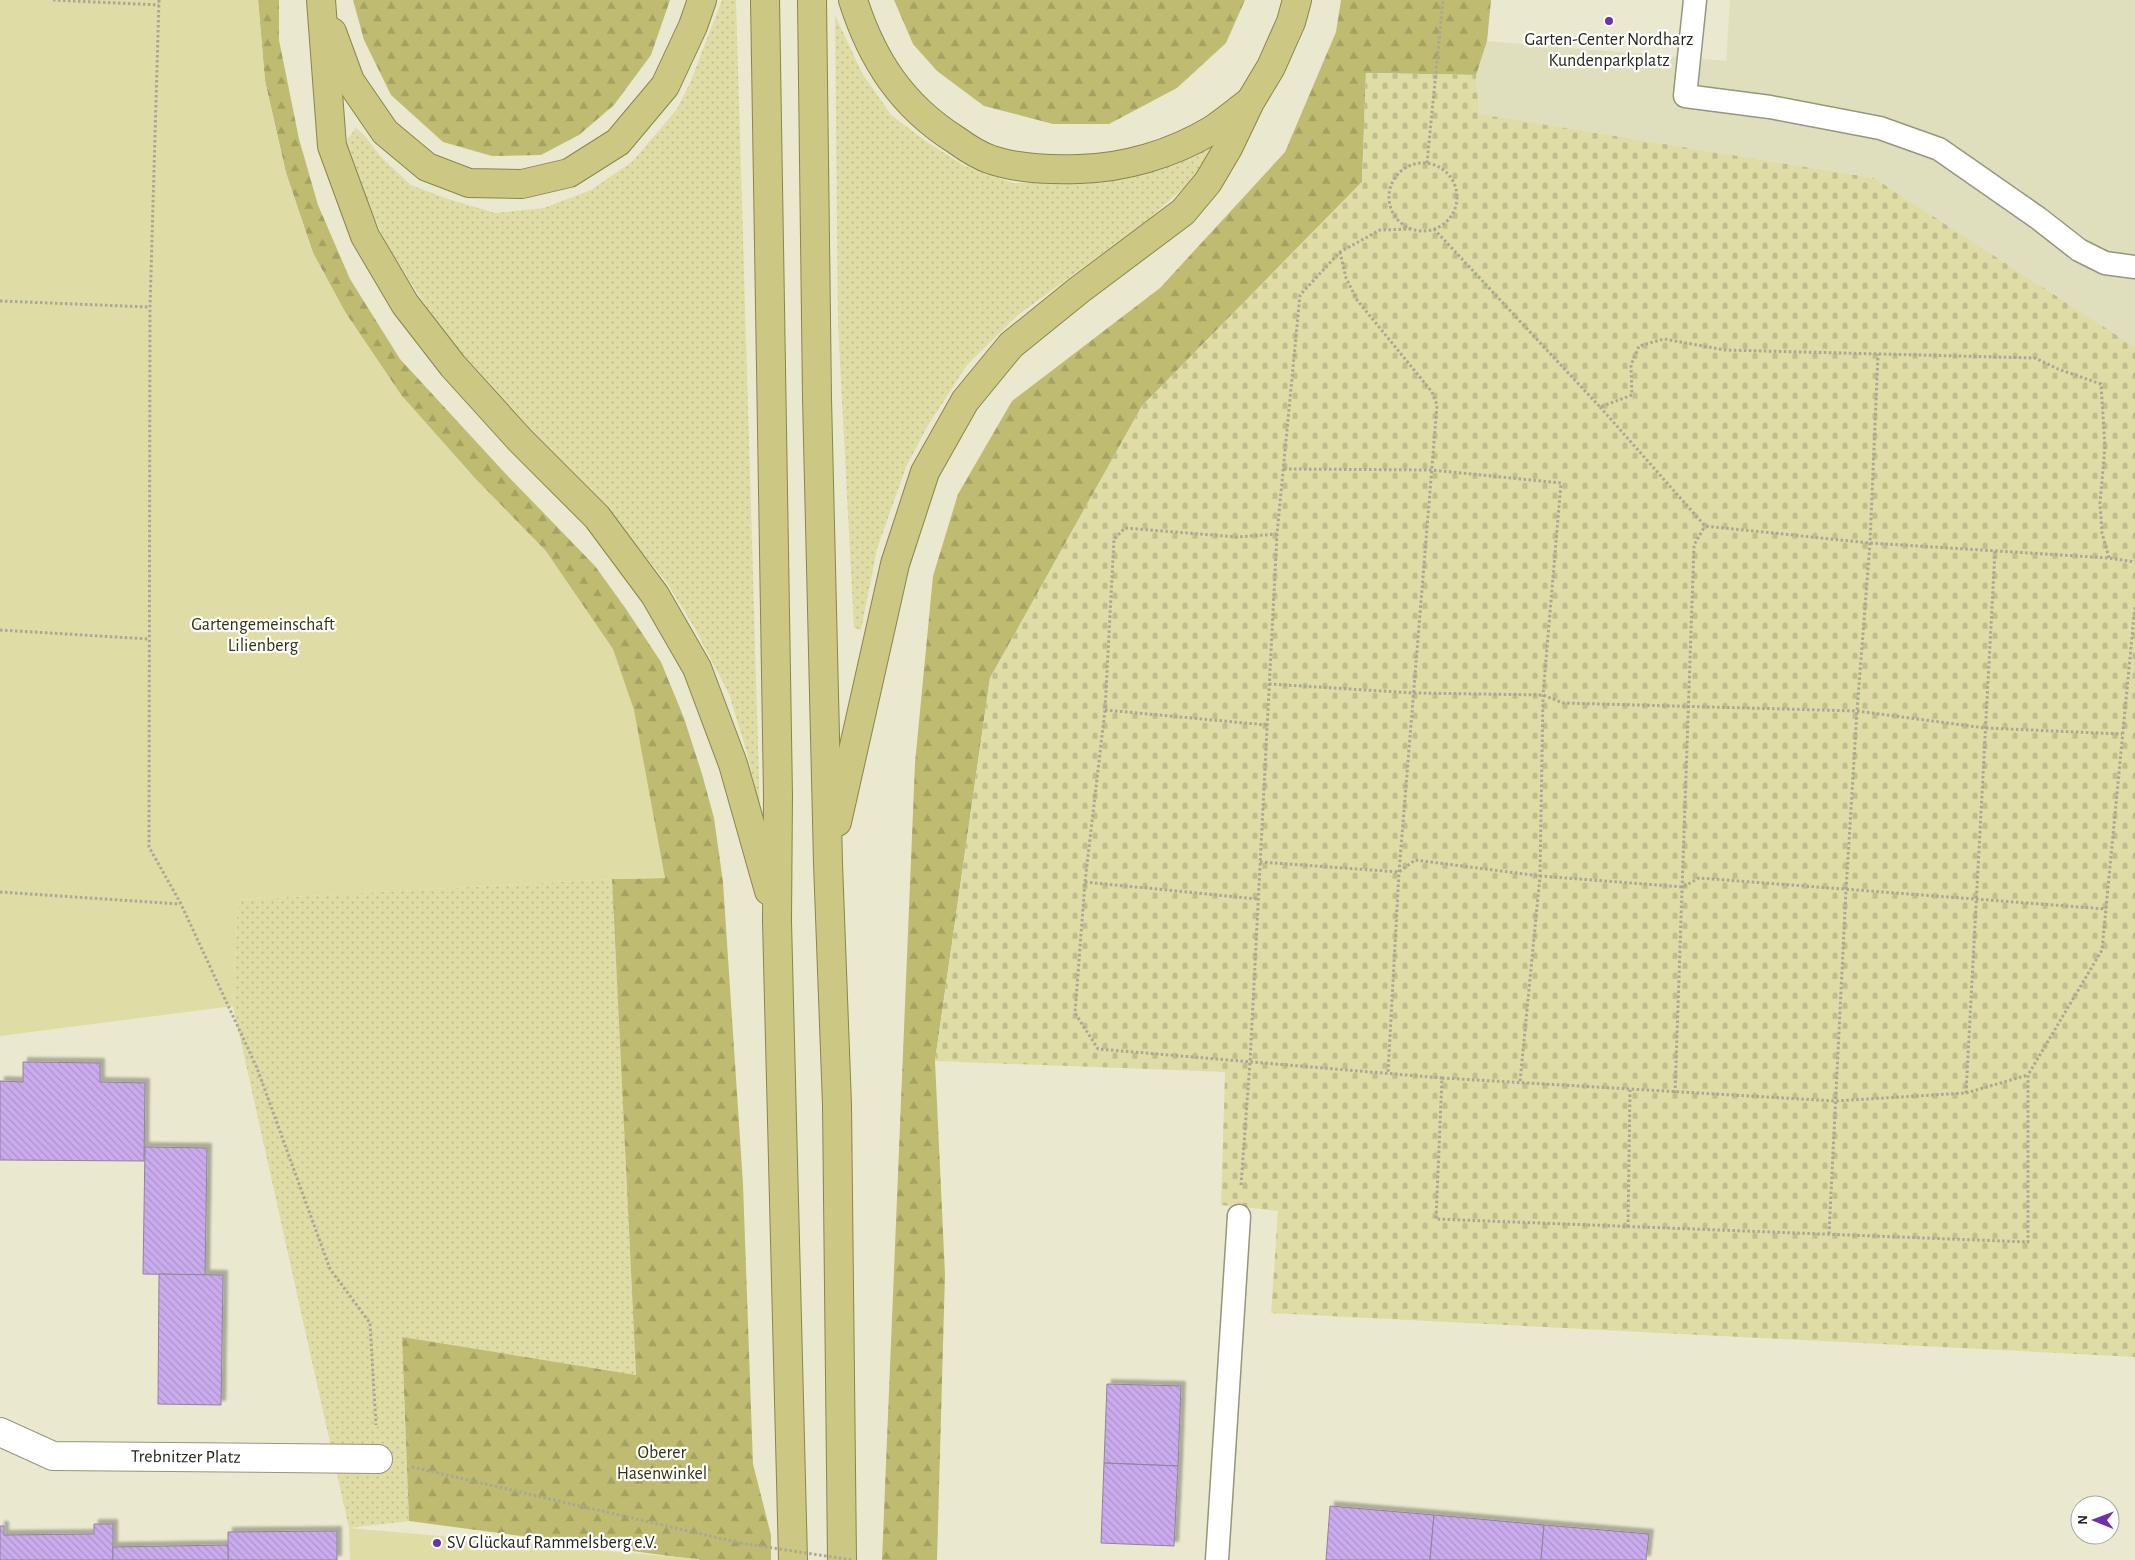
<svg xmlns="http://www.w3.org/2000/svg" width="2135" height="1560" font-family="'Alegreya Sans',sans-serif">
	<defs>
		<pattern id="grass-dots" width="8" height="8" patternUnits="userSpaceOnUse" patternTransform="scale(1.25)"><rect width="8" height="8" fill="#dfdda5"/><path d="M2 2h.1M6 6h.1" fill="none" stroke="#bfbe8d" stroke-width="1.8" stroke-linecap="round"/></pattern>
		<pattern id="forest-firs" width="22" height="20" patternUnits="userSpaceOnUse" patternTransform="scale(1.25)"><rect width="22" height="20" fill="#bfbc71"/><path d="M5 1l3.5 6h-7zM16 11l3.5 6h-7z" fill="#a4a161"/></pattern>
		<pattern id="cemetery-stones" width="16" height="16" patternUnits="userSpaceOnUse" patternTransform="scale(1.25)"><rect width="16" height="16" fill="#dfdda5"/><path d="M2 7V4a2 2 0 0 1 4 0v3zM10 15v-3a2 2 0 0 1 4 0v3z" fill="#bfbe8d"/></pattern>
		<pattern id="building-back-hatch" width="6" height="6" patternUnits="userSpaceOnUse" patternTransform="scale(1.25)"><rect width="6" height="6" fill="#caabed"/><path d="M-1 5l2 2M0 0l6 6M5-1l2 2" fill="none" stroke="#ad93cb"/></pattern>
		<filter id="shadow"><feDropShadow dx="4.5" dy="-4.5" stdDeviation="1" flood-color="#0004"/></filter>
	</defs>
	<rect width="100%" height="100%" fill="#eae9cf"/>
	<!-- built -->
	<polygon fill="#e0dfbd" points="1730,0 2135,0 2135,347 1874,178 1478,114 1476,75 1487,41 1726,61"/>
	<!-- grass -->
	<g fill="url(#grass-dots)">
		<polygon points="722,0 736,0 760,814 748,756 729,694 694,627 667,583 616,520 455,351 387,246 359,182 346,141 356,128 365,136 382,158 411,185 448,199 495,213 544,208 591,190 633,161 677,109 690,83"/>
		<polygon points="835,15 862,73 891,115 927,142 965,166 1013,183 1101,183 1162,169 1210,141 1216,146 1190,182 1149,219 1018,315 967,365 927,427 906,467 877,549 861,630 854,628 838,325"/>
		<polygon points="612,879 636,1375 402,1338 409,1521 349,1528 233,1006 238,900"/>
	</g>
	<!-- forest -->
	<g fill="url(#forest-firs)">
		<polygon points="258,0 279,0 279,40 299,139 318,205 350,279 400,359 504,472 595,566 626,609 661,662 684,718 702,774 714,818 723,882 743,1184 753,1464 771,1535 771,1560 699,1560 409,1521 402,1337 636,1375 612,879 665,878 472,475 401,395 345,312 313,253 286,173 265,81"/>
		<polygon points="353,0 670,0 651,55 614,105 579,135 541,155 492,156 443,142 391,95 364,40"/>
		<polygon points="894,0 1245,0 1226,43 1177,88 1109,124 1053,124 984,106 937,71 913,44"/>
		<polygon points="1341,0 1491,0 1487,41 1476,75 1366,73 1362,182 1142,406 990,678 935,1061 945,1274 937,1560 882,1560 915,763 933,576 958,494 1012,401 1160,288 1285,152 1336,32"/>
	</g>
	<!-- cemetery -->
	<polygon fill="url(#cemetery-stones)" points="1366,73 1476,75 1479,114 1874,178 2135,347 2135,1357 1271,1313 1278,1211 1221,1205 1225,1072 935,1061 990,678 1142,406 1362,182"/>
	<!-- green -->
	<g fill="#dfdda5">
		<polygon points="0,0 258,0 265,81 286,173 313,253 345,312 401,395 472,475 546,551 613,649 634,710 665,878 612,879 238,900 233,1006 0,1036"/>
		<polygon points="349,1528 699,1559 699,1560 350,1560"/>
	</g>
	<!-- building -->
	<g fill="url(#building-back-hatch)" stroke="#8e849a" filter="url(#shadow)">
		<polygon points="23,1062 100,1063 100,1082 145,1083 144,1161 0,1160 0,1081 23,1082"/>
		<polygon points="145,1147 207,1148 205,1275 143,1274"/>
		<polygon points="159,1274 223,1275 221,1405 158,1404"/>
		<polygon points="1107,1384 1181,1386 1178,1466 1104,1463"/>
		<polygon points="1104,1463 1178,1466 1174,1546 1101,1543"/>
		<polygon points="1330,1506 1434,1515 1430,1560 1326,1560"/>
		<polygon points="1434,1515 1544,1525 1541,1560 1430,1560"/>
		<polygon points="94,1524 113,1524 113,1560 0,1560 0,1526 4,1526 4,1535 94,1534"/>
		<polygon points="1544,1525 1649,1534 1646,1560 1541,1560"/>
		<polygon points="337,1531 337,1560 228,1560 228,1532"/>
		<polygon points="228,1545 228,1560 113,1560 113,1547"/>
	</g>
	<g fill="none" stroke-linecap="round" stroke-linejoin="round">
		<defs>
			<g id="service">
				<polyline points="1695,0 1685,96 1770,107 1880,128 1939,149 2038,218 2079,250 2105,263 2135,267"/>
				<polyline points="1217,1560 1239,1216"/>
			</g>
			<g id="minor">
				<path id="s1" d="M0 1432 53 1456 378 1459"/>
			</g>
			<g id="trunk">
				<polyline points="321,0 332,146 365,236 405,304 453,366 520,440 597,517 655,595 697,668 733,764 769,891"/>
				<polyline points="765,0 778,796 777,921 793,1560"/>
				<polyline points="812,0 817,398 828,863 837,1105 842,1560"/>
				<path d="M853 0C872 60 902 106 956 140 967 148 979 156 992 160 1019 169 1051 170 1079 169 1124 168 1172 154 1212 130 1224 122 1236 112 1248 103"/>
				<polyline points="332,32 350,81 385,132 427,167 469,183 522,184 569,173 618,142 665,86 693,26 702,0"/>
				<polyline points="837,822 895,564 925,472 965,401 1011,345 1079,290 1183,212 1208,182 1228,148 1250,102 1271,67 1291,22 1297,0"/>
			</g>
		</defs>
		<!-- service casing -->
		<use href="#service" stroke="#96957d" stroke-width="25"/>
		<!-- minor casing -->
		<use href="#minor" stroke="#96957d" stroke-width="30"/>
		<!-- trunk casing -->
		<use href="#trunk" stroke="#89864b" stroke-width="30"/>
		<!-- path -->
		<g stroke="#a9a894" stroke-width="3" stroke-dasharray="2.5 2.5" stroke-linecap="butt">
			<polyline points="53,0 159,5"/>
			<polyline points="159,0 150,307 149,847 181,904 257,1068 330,1269 370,1323 376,1425"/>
			<polyline points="1427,163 1443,0"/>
			<circle cx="1423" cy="197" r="34"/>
			<polyline points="1411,229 1380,230 1340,252 1300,295 1277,534 1237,537 1125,528 1114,539 1105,710 1085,882 1075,1013 1098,1049 1442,1078 1436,1219 2028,1242 2028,1075 2102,950 2135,606"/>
			<polyline points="1434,229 1600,407 1632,395 1631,365 1639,346 1664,339 1725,350 2035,358 2058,369 2101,384 2105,447 2100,503 2102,533 2109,558"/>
			<polyline points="1340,252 1346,278 1357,300 1432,392 1437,405 1399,872 1388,1073"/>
			<polyline points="0,301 149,307"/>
			<polyline points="1600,407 1705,526 1870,543 2109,558 2135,562"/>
			<polyline points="1284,469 1432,470 1561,483 1543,695 1540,876 1520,1082"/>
			<polyline points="0,630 149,639"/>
			<polyline points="1269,684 1414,693 1543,695 1563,703 1857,711 1985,728 2122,734"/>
			<polyline points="1105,710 1267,725"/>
			<polyline points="1260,862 1399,872 1415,860 1540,876 1683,887 1699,878 2106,909"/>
			<polyline points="1085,882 1258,899"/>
			<polyline points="0,892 180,904"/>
			<polyline points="1442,1078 1835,1101 1966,1093 2028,1075"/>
			<polyline points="1675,1093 1694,545 1705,526"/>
			<polyline points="1966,1093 1995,551"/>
			<polyline points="1241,1185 1250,1062 1277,534"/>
			<polyline points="1628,1227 1630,1090"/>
			<polyline points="1829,1234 1846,890 1857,711 1870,543 1878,354"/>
			<polyline points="412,1467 740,1543"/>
		</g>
		<!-- service -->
		<use href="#service" stroke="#fff" stroke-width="22"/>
		<!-- minor -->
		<use href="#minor" stroke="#fff" stroke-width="28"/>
		<!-- trunk -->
		<use href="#trunk" stroke="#ccc883" stroke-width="28"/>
		<!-- path-bridge -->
		<polyline stroke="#a9a894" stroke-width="3" stroke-dasharray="2.5 2.5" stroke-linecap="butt" points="740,1543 852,1560"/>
	</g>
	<!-- markers -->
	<g fill="#7131a6" stroke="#fff" stroke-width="2">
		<circle cx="1609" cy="21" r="5"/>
		<circle cx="437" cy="1543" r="5"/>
	</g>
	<g text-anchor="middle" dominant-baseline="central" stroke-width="4.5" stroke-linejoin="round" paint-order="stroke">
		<!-- poi labels -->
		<g font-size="18" fill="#26261c" stroke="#fff">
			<text x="1609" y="40">Garten-Center Nordharz<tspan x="1609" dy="21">Kundenparkplatz</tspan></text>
			<text x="447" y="1543" text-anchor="start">SV Glückauf Rammelsberg e.V.</text>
		</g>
		<!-- park labels -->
		<g font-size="18" fill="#333110" stroke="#fff">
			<text x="263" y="625">Gartengemeinschaft<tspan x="263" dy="21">Lilienberg</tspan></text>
			<text x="662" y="1453">Oberer<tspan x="662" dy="21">Hasenwinkel</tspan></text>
		</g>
		<!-- street labels -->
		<g font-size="18" fill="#26261c" stroke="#fff">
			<text stroke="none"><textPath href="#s1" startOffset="191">Trebnitzer Platz</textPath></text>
		</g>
	</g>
	<!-- north arrow -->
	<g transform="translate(2095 1520) rotate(271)"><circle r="24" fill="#ffffff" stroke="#a8a8a4"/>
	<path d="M0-4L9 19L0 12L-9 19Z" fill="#7131a6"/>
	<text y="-8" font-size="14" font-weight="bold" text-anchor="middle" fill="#26261c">N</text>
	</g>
</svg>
